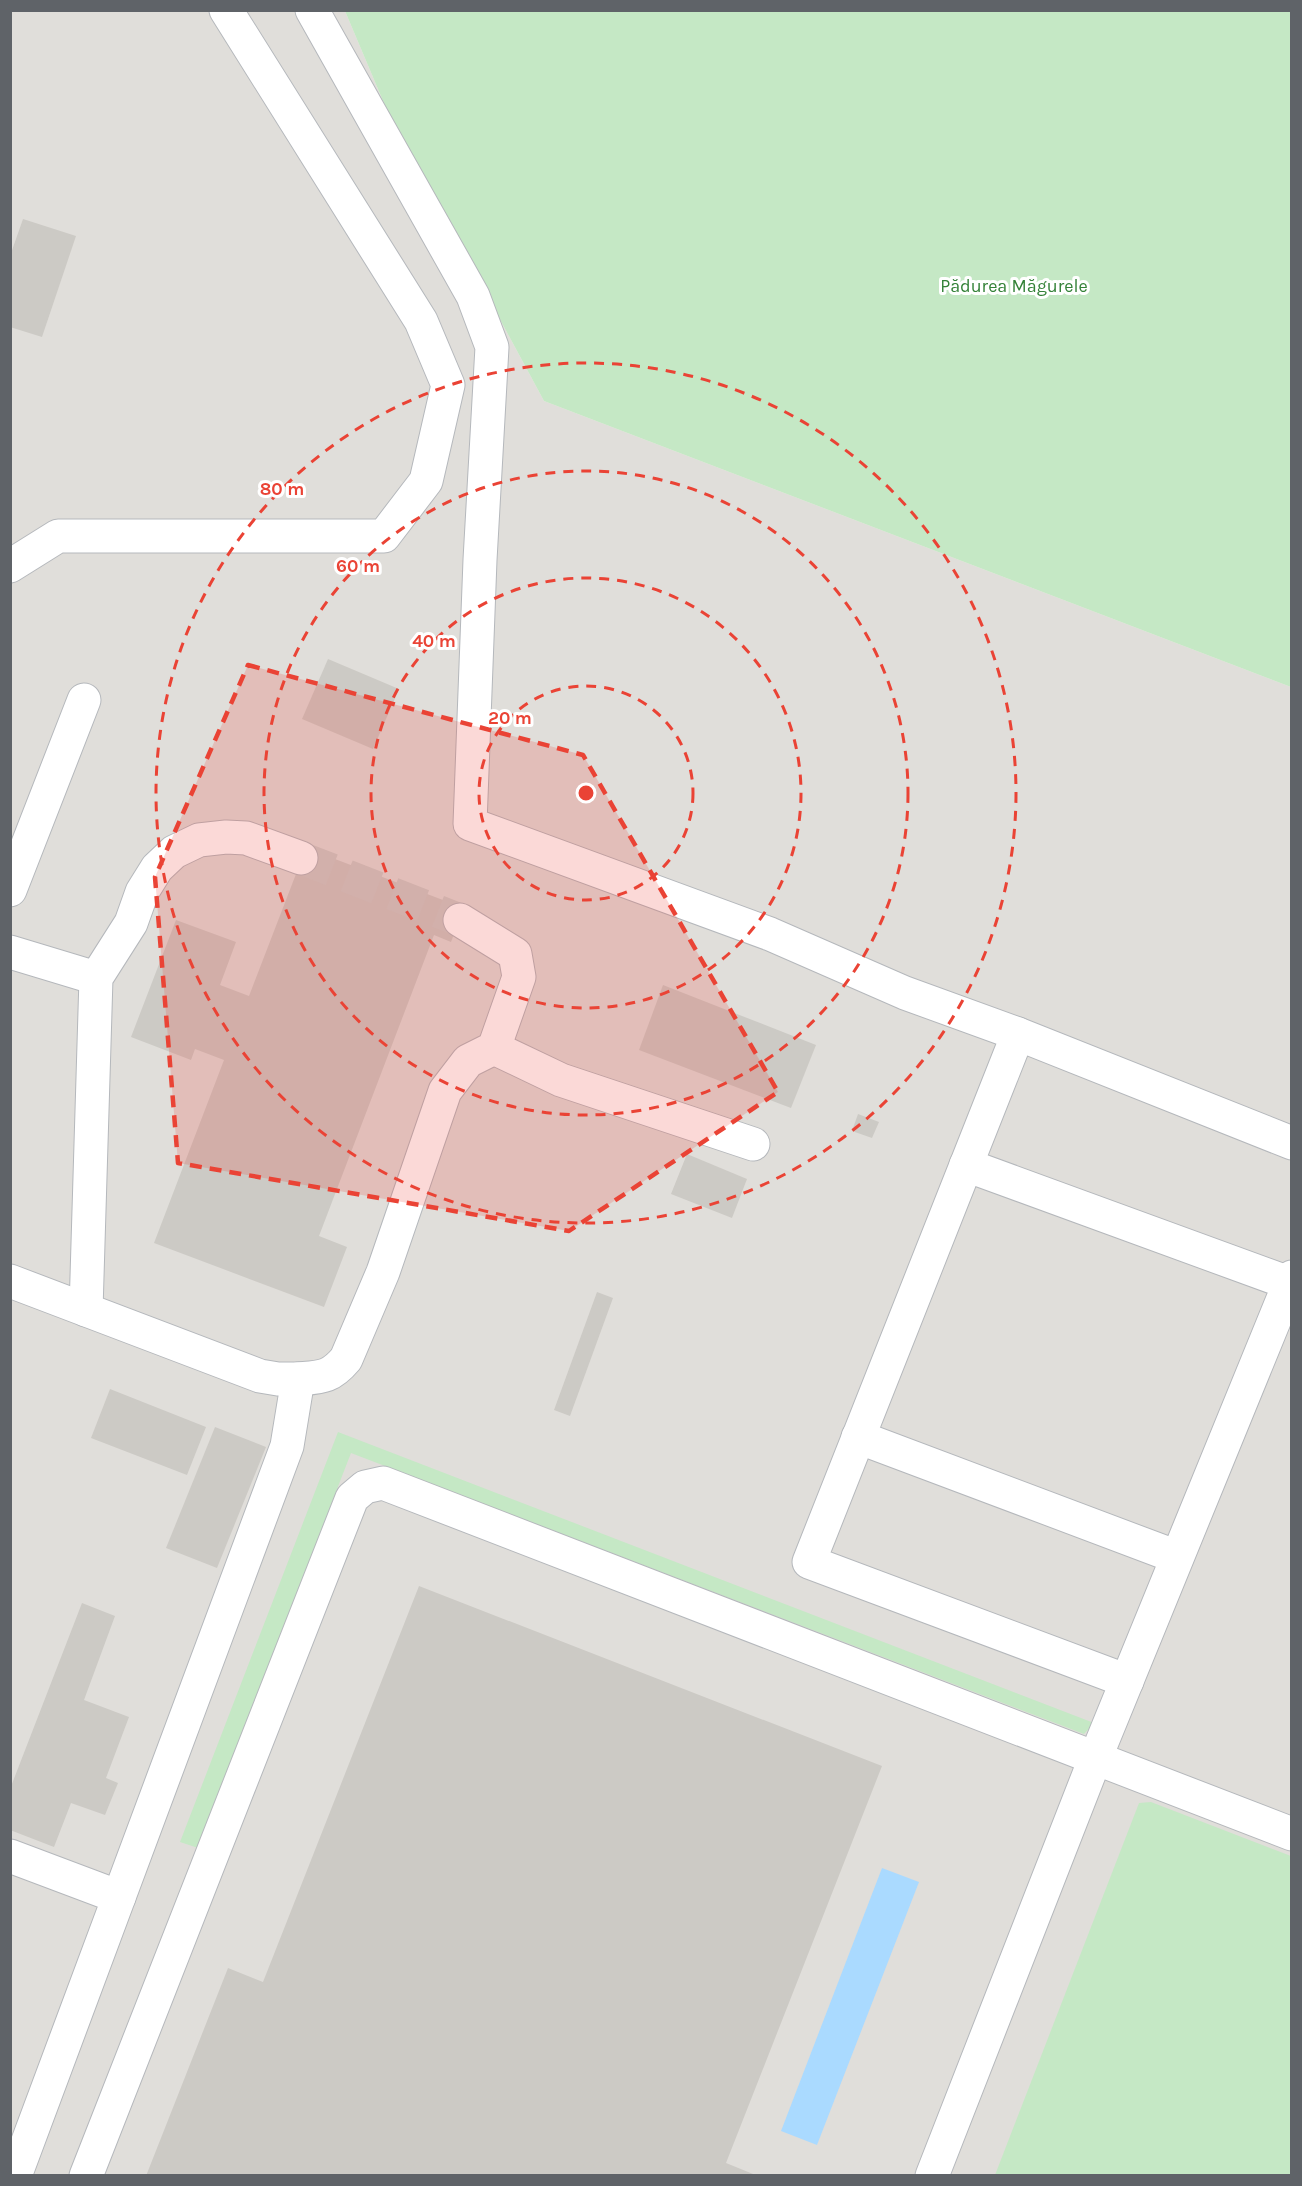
<svg xmlns="http://www.w3.org/2000/svg" width="1302" height="2186" font-family="Karla,sans-serif">
	<rect width="100%" height="100%" fill="#f1efe8"/>
	<!-- industrial -->
	<polygon fill="#e0deda" points="11,11 345,11 386,108 544,401 1291,687 1291,2175 11,2176"/>
	<!-- green -->
	<g fill="#c5e8c5">
		<polygon points="345,11 1291,11 1291,687 544,401 386,108"/>
		<polygon points="338,1432 1094,1723 1084,1734 351,1453 198,1848 180,1842"/>
		<polygon points="1151,1802 1291,1856 1291,2175 995,2175 1139,1803"/>
	</g>
	<!-- water -->
	<polygon fill="#aadaff" points="882,1868 919,1882 817,2145 781,2131"/>
	<!-- building -->
	<g fill="#cccac5">
		<polygon points="23,219 76,236 42,337 10,327 10,256"/>
		<polygon points="328,659 399,689 373,749 302,719"/>
		<polygon points="306,848 464,908 451,942 434,935 319,1236 347,1247 324,1307 154,1243 224,1060 195,1049 191,1060 131,1037 176,920 236,942 220,985 249,996"/>
		<polygon points="663,985 816,1045 791,1108 639,1050"/>
		<polygon points="858,1114 879,1122 872,1138 852,1131"/>
		<polygon points="687,1154 747,1179 732,1218 671,1194"/>
		<polygon points="597,1292 613,1298 570,1416 554,1410"/>
		<polygon points="110,1389 206,1427 187,1475 91,1438"/>
		<polygon points="215,1427 266,1447 217,1568 166,1548"/>
		<polygon points="419,1586 882,1766 726,2163 758,2176 146,2176 228,1968 263,1982"/>
		<polygon points="82,1603 115,1616 84,1700 129,1717 106,1778 118,1783 105,1815 71,1803 54,1847 10,1830 10,1789"/>
	</g>
	<g fill="none" stroke-linecap="round" stroke-linejoin="round">
		<!-- minor-tunnel -->
		<polyline stroke="#ccccc8" stroke-width="33" stroke-dasharray="33 16" stroke-linecap="butt" points="301,858 460,920"/>
		<defs>
			<g id="minor">
				<polyline points="312,10 473,296 492,347 480,560 470,824 770,934 905,993 1018,1034 1292,1143"/>
				<polyline points="10,566 58,536 384,536 426,481 448,385 421,321 226,10"/>
				<polyline points="10,890 84,700"/>
				<polyline points="10,952 96,978"/>
				<polyline points="1018,1034 809,1562 1127,1681"/>
				<polyline points="494,1048 561,1080 753,1144"/>
				<polyline points="966,1165 1289,1283"/>
				<polyline points="10,1281 260,1376 278,1379 298,1379 287,1446 119,1897"/>
				<polyline points="86,1310 96,978 131,923 142,892 157,868 174,852 199,840 226,837 246,838 301,858"/>
				<path d="M298 1379C321 1377 330 1378 346 1359L383 1272 445 1091 468 1061 494 1048 519 977 515 954 460 920"/>
				<polyline points="858,1437 1177,1557"/>
				<polyline points="10,1856 119,1897 15,2176"/>
				<polyline points="86,2176 352,1498 365,1487 383,1483 1292,1834"/>
				<polyline points="932,2176 1095,1759 1292,1277"/>
			</g>
		</defs>
		<!-- minor casing -->
		<use href="#minor" stroke="#b5b8bc" stroke-width="35"/>
		<!-- minor -->
		<use href="#minor" stroke="#fff" stroke-width="33"/>
	</g>
	<!-- marked area -->
	<path fill="#ea4335" fill-opacity="0.2" stroke="#ea4335" stroke-width="4.5" stroke-dasharray="12 8" stroke-linejoin="round" d="M248 665 583 755 778 1092 569 1231 178 1163 155 877Z"/>
	<!-- distance rings -->
	<g fill="none" stroke="#ea4335" stroke-width="3" stroke-dasharray="10 8">
		<circle cx="586" cy="793" r="107"/>
		<circle cx="586" cy="793" r="215"/>
		<circle cx="586" cy="793" r="322"/>
		<circle cx="586" cy="793" r="430"/>
	</g>
	<g text-anchor="middle" dominant-baseline="central" stroke-width="6" stroke-linejoin="round" paint-order="stroke">
		<!-- park labels -->
		<g font-size="18" fill="#348238" stroke="#fff">
			<text x="1014" y="286">Pădurea Măgurele</text>
		</g>
	</g>
	<circle cx="586" cy="793" r="9" fill="#ea4335" stroke="#fff" stroke-width="3"/>
	<g font-size="18" text-anchor="middle" font-weight="bold" fill="#ea4335" stroke="#fff" stroke-width="6" stroke-linejoin="round" paint-order="stroke">
		<text x="282" y="495">80 m</text>
		<text x="358" y="572">60 m</text>
		<text x="434" y="647">40 m</text>
		<text x="510" y="724">20 m</text>
	</g>
	<!-- border -->
	<rect width="1302" height="2186" fill="none" stroke="#5f6368" stroke-width="24"/>
</svg>
